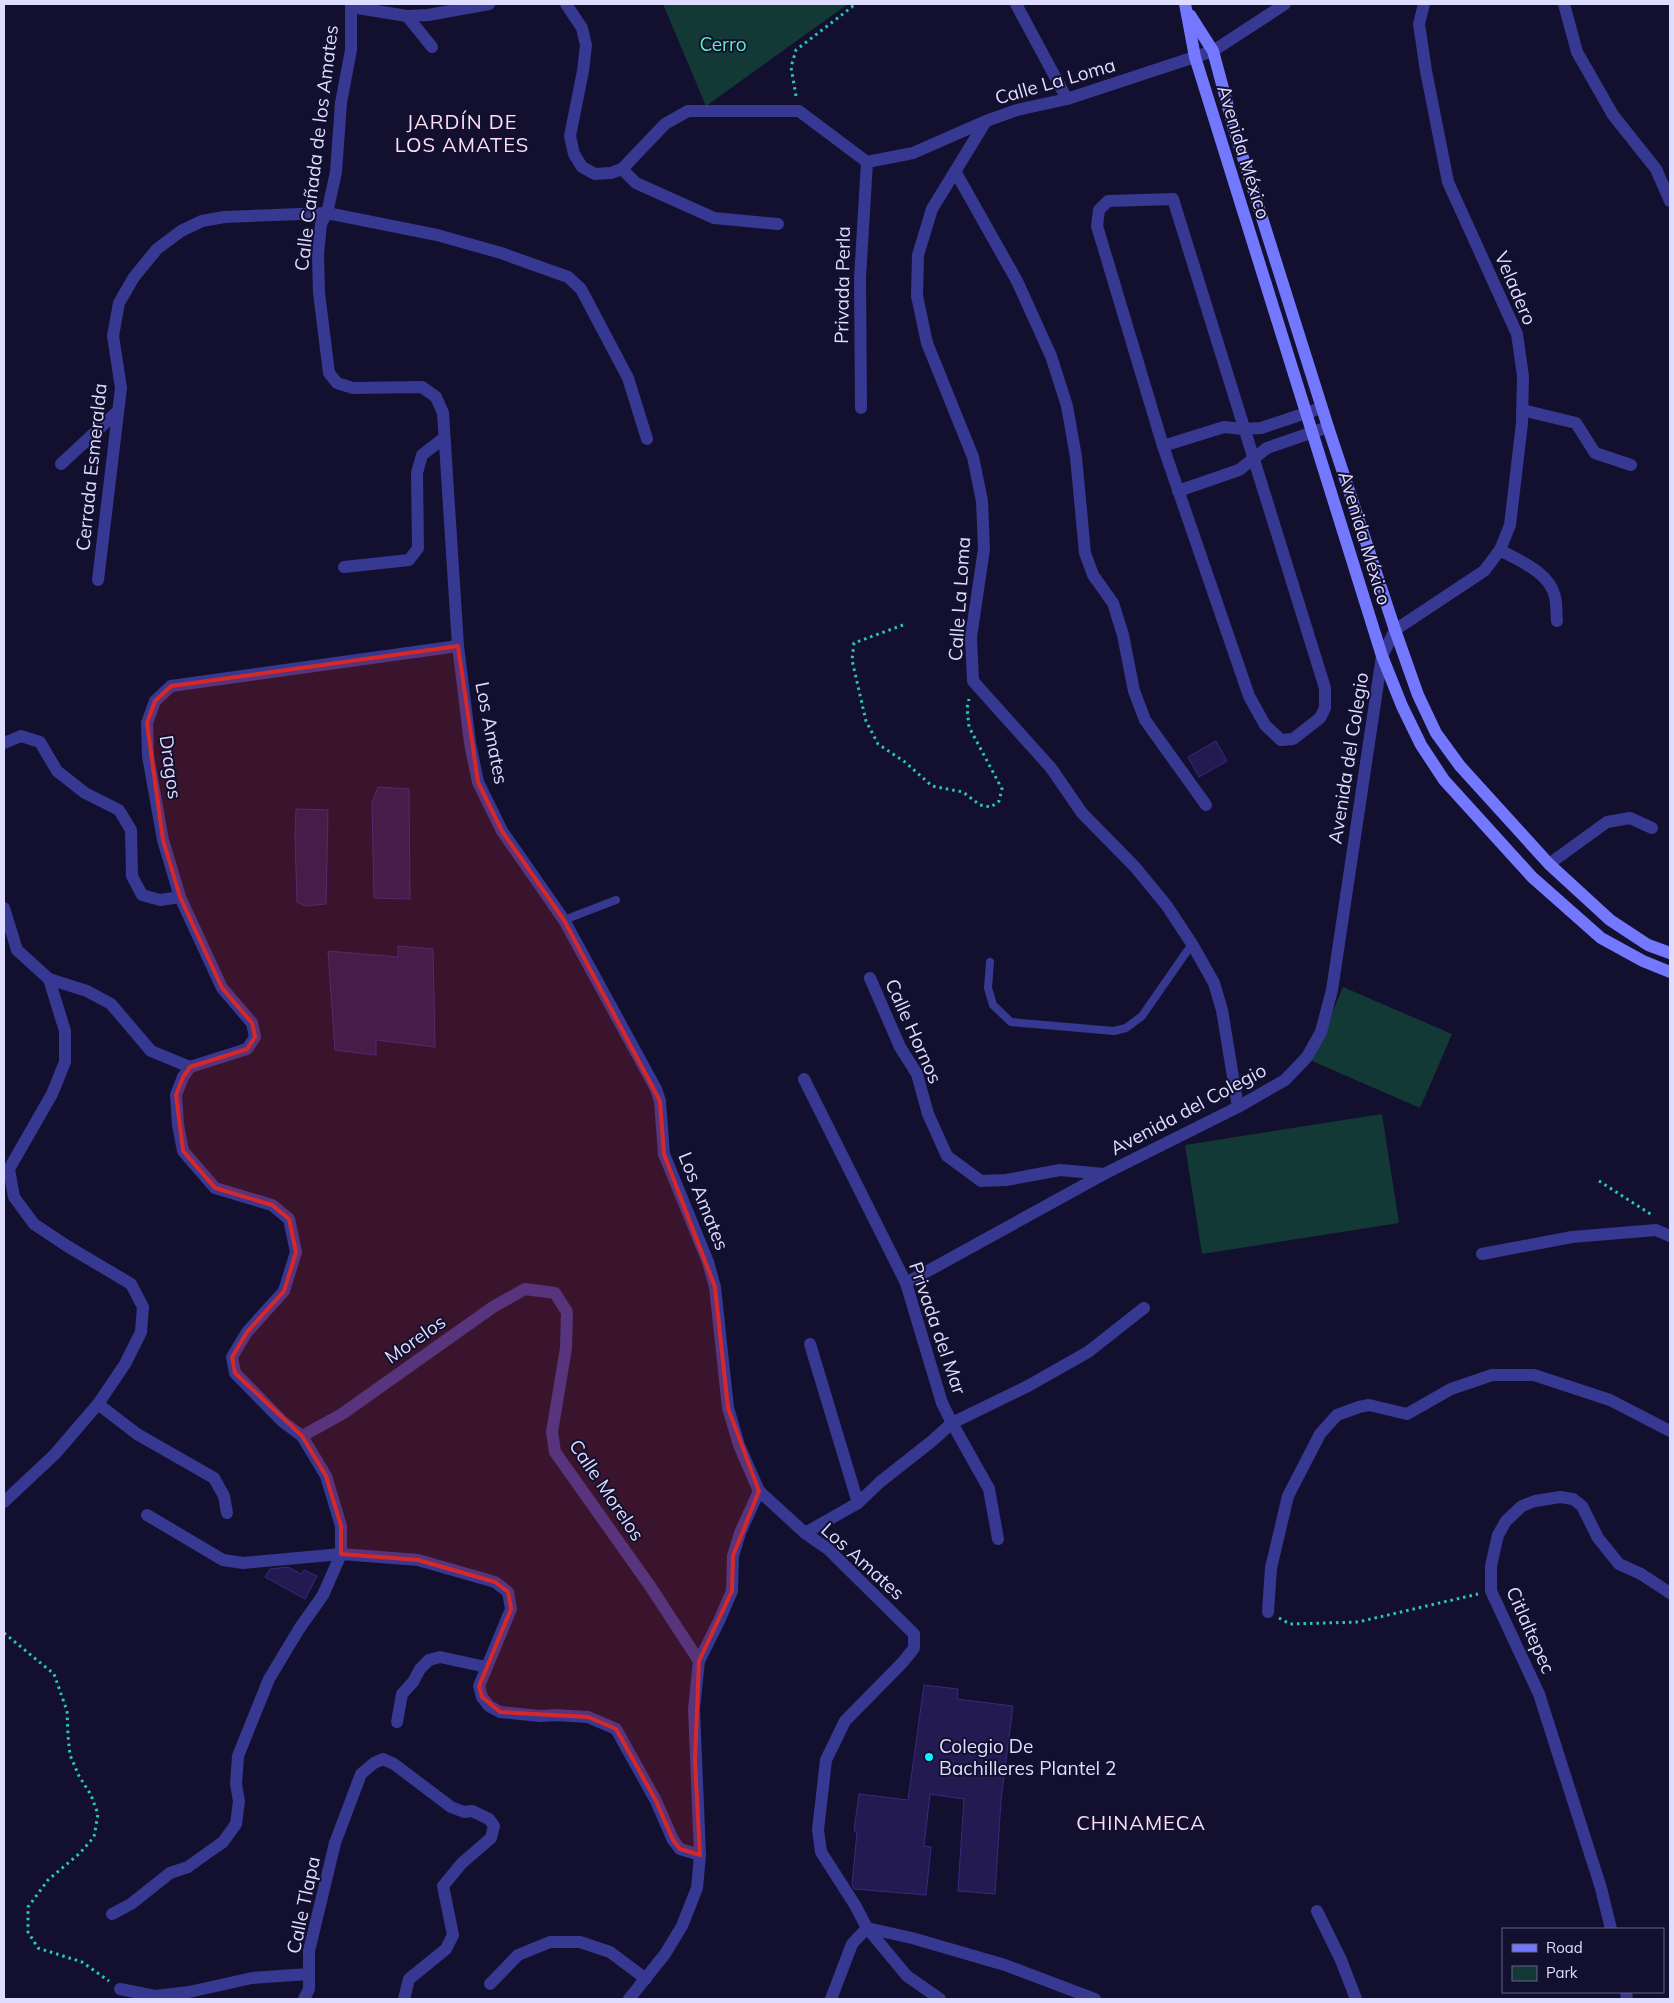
<svg xmlns="http://www.w3.org/2000/svg" width="1674" height="2003" font-family="Mulish,sans-serif">
	<rect width="100%" height="100%" fill="#13102f"/>
	<!-- green -->
	<g fill="#123936">
		<polygon points="663,4 848,4 706,106"/>
		<polygon points="1343,987 1452,1034 1420,1108 1312,1061"/>
		<polygon points="1382,1114 1399,1223 1202,1254 1185,1145"/>
	</g>
	<!-- building -->
	<g fill="#221a51" stroke="#362a7f">
		<polygon points="1216,741 1227,761 1199,777 1188,757"/>
		<polygon points="378,787 409,789 410,899 374,898 372,802"/>
		<polygon points="296,809 328,810 326,904 305,906 297,902 295,838"/>
		<polygon points="398,946 433,949 435,1047 376,1040 376,1055 335,1050 328,951 398,957"/>
		<polygon points="288,1567 301,1574 304,1570 317,1576 305,1599 265,1577 270,1569"/>
		<polygon points="924,1685 958,1689 957,1699 1013,1706 1001,1800 995,1894 958,1891 964,1799 930,1794 924,1846 931,1847 926,1895 854,1889 852,1885 857,1832 854,1831 859,1794 908,1800"/>
	</g>
	<g fill="none" stroke-linecap="round" stroke-linejoin="round">
		<!-- path -->
		<g stroke="#26cab7" stroke-width="3" stroke-dasharray="2.5 4" stroke-linecap="butt">
			<polyline points="796,96 791,67 796,50 852,7 853,4"/>
			<polyline points="903,625 854,643 852,660 866,721 878,744 905,762 932,786 963,792 980,805 991,807 999,801 1002,789 969,727 967,708 969,699"/>
			<polyline points="1599,1181 1652,1215"/>
			<polyline points="1279,1618 1290,1624 1358,1622 1478,1594"/>
			<polyline points="4,1633 54,1674 67,1711 68,1736 70,1755 79,1776 91,1795 98,1814 94,1837 80,1853 48,1880 28,1907 28,1932 38,1948 82,1962 109,1981"/>
		</g>
		<!-- service -->
		<g stroke="#373891" stroke-width="8">
			<polyline points="564,920 616,900"/>
			<polyline points="990,962 988,988 993,1005 1011,1022 1114,1031 1126,1028 1142,1016 1192,944"/>
		</g>
		<!-- minor -->
		<g stroke="#373891" stroke-width="12">
			<polyline points="566,4 582,28 586,45 583,71 570,136 574,154 582,167 595,174 611,173 622,169 665,124 688,111 799,111 867,162 913,153 986,121 1017,110 1067,99 1213,51 1285,4"/>
			<polyline points="1016,4 1067,99"/>
			<polyline points="1564,4 1577,52 1613,115 1656,169 1670,201"/>
			<polyline points="351,7 407,16 428,15 489,4"/>
			<polyline points="407,16 432,47"/>
			<polyline points="986,121 932,209 918,255 917,296 927,343 973,457 982,501 984,549 971,637 973,681 1051,768 1082,813 1135,867 1167,906 1192,944 1214,983 1222,1010 1238,1107"/>
			<polyline points="622,169 636,183 714,218 778,224"/>
			<polyline points="955,171 1017,281 1051,356 1067,406 1076,457 1085,553 1093,575 1113,603 1123,635 1134,691 1145,720 1206,805"/>
			<polygon points="1173,199 1325,688 1325,708 1320,718 1293,739 1281,740 1265,725 1249,696 1163,446 1097,226 1099,210 1108,201"/>
			<polyline points="861,408 860,278 867,162"/>
			<polyline points="1522,410 1576,423 1595,453 1631,465"/>
			<polyline points="1163,446 1224,427 1243,429 1261,428 1321,408"/>
			<polyline points="61,464 118,411"/>
			<polyline points="1178,491 1239,470 1267,448 1328,427"/>
			<path d="M1500 550C1519 561 1550 572 1555 597 1557 605 1556 613 1557 621"/>
			<polyline points="344,567 409,560 418,548 417,473 422,455 444,438"/>
			<polyline points="98,580 121,388 113,336 119,303 134,277 157,249 181,231 202,221 224,217 327,213 437,235 501,253 568,277 581,289 628,378 647,439"/>
			<polyline points="1395,630 1484,571 1500,550 1510,525 1522,423 1523,376 1517,334 1448,182 1426,71 1419,24 1424,4"/>
			<polyline points="4,743 21,736 40,742 57,771 85,793 119,810 131,830 132,876 142,895 160,900 180,897"/>
			<polyline points="1549,864 1607,822 1630,818 1652,828"/>
			<polyline points="4,908 17,950 49,979 65,1031 65,1062 52,1094 9,1169 14,1197 34,1224 67,1246 131,1284 143,1307 141,1332 125,1364 98,1404 55,1454 4,1502"/>
			<polyline points="870,978 900,1047 917,1074 928,1114 947,1156 981,1181 1006,1180 1060,1170 1104,1174"/>
			<polyline points="49,979 87,991 111,1004 151,1051 190,1067"/>
			<polyline points="804,1079 906,1283"/>
			<polyline points="1482,1254 1572,1237 1656,1230 1670,1236"/>
			<polyline points="810,1344 858,1503"/>
			<polyline points="942,1403 952,1423 989,1489 998,1539"/>
			<polyline points="98,1404 137,1434 214,1478 224,1496 227,1513"/>
			<polyline points="952,1423 1028,1386 1088,1352 1144,1308"/>
			<polyline points="302,1436 342,1414 493,1307 525,1289 555,1293 567,1312 566,1348 552,1432 555,1452 650,1586 699,1661"/>
			<polyline points="147,1515 223,1560 243,1563 341,1554 418,1560 495,1582 508,1592 511,1609 479,1686 482,1697 489,1706 500,1712 540,1716 556,1715 588,1717 616,1729 656,1801 673,1840 680,1849 700,1855"/>
			<polyline points="805,1533 828,1549 914,1634 914,1648 903,1662 845,1721 826,1760 818,1830 821,1852 855,1905 867,1928 907,1976 940,1999"/>
			<polyline points="1268,1612 1271,1568 1288,1496 1320,1434 1337,1415 1359,1407 1369,1405 1407,1414 1451,1389 1492,1375 1534,1375 1610,1400 1670,1431"/>
			<polyline points="397,1722 402,1694 413,1682 420,1669 429,1660 440,1657 486,1667"/>
			<polyline points="1317,1911 1341,1960 1356,1999"/>
			<polyline points="112,1914 131,1904 170,1873 188,1867 206,1854 223,1842 236,1824 239,1801 236,1784 238,1756 269,1679 299,1629 323,1595 341,1554 341,1526 326,1476 302,1436 283,1422 235,1373 232,1357 247,1332 284,1291 296,1252 289,1219 272,1205 215,1188 183,1151 178,1125 176,1095 183,1077 190,1067 247,1049 255,1037 252,1023 222,988 180,897 163,840 148,756 147,723 155,701 171,686 458,646"/>
			<polyline points="867,1928 912,1938 1005,1965 1095,1999"/>
			<polyline points="1611,1929 1601,1888 1539,1694 1491,1591 1491,1566 1498,1535 1506,1521 1522,1506 1535,1501 1560,1497 1573,1499 1582,1506 1598,1538 1619,1564 1641,1574 1670,1593"/>
			<polyline points="490,1984 518,1955 550,1942 580,1942 610,1952 646,1979"/>
			<polyline points="120,1989 155,1996 189,1992 252,1978 309,1974"/>
			<polyline points="1626,1992 1627,1999"/>
			<polyline points="304,1999 309,1989 309,1951 335,1843 361,1774 374,1763 383,1759 394,1764 451,1807 464,1812 472,1811 489,1819 494,1826 491,1838 462,1863 443,1886 453,1935 446,1949 409,1979 404,1999"/>
			<polyline points="629,1999 665,1954 682,1926 697,1888 700,1855 694,1709 699,1661 719,1621 732,1591 733,1556 740,1533 759,1491"/>
			<polyline points="831,1999 852,1944 867,1928"/>
		</g>
		<!-- tertiary -->
		<g stroke="#373891" stroke-width="12">
			<polyline points="351,4 351,50 341,103 336,172 327,213 321,224 318,255 319,293 329,373 337,383 353,388 422,387 436,397 443,413 458,646 470,743 478,782 502,831 564,920 656,1089 660,1101 664,1154 708,1262 715,1287 728,1408 739,1445 759,1491 805,1533 858,1503 880,1482 932,1441 952,1423"/>
			<polyline points="942,1403 906,1283 1104,1174 1238,1107 1285,1080 1307,1057 1321,1032 1332,990 1382,656 1395,630"/>
		</g>
		<!-- secondary -->
		<g stroke="#7478ff" stroke-width="12">
			<polyline points="1185,4 1195,57 1382,656 1402,706 1421,745 1444,780 1532,877 1601,938 1643,961 1670,972"/>
			<polyline points="1190,15 1213,51 1234,129 1328,427 1395,630 1418,695 1436,733 1460,766 1549,864 1610,920 1648,945 1670,953"/>
		</g>
	</g>
	<!-- marked area -->
	<path fill="#d62828" fill-opacity="0.2" stroke="#d62828" stroke-width="4" stroke-linejoin="round" d="M458 646 478 782 502 831 564 920 660 1101 664 1154 715 1287 728 1408 759 1491 733 1556 732 1591 699 1661 695 1760 700 1855 680 1849 673 1840 656 1801 616 1729 588 1717 500 1712 482 1697 479 1686 511 1609 508 1592 495 1582 418 1560 341 1554V1526L326 1476 302 1436 235 1373 232 1357 247 1332 284 1291 296 1252 289 1219 272 1205 215 1188 183 1151 176 1095 183 1077 190 1067 247 1049 255 1037 252 1023 222 988 180 897 163 840 147 723 155 701 171 686Z"/>
	<!-- markers -->
	<circle fill="#09f4ff" stroke="#13102f" stroke-width="2" cx="929" cy="1757" r="5"/>
	<g text-anchor="middle" dominant-baseline="central" stroke-width="4" stroke-linejoin="round" paint-order="stroke">
		<!-- park labels -->
		<g font-size="19" fill="#5debc0" stroke="#13102f">
			<text x="723" y="44">Cerro</text>
		</g>
		<!-- street labels -->
		<g font-size="19" fill="#dfddff" stroke="#13102f">
			<text transform="translate(1055 81) rotate(-16)">Calle La Loma</text>
			<text transform="translate(316 148) rotate(-83)">Calle Cañada de los Amates</text>
			<text transform="translate(1244 152) rotate(73)">Avenida México</text>
			<text transform="translate(842 285) rotate(-89)">Privada Perla</text>
			<text transform="translate(1516 288) rotate(67)">Veladero</text>
			<text transform="translate(91 467) rotate(-84)">Cerrada Esmeralda</text>
			<text transform="translate(1365 538) rotate(73)">Avenida México</text>
			<text transform="translate(959 599) rotate(-86)">Calle La Loma</text>
			<text transform="translate(492 733) rotate(79)">Los Amates</text>
			<text transform="translate(1348 758) rotate(-81)">Avenida del Colegio</text>
			<text transform="translate(171 767) rotate(82)">Dragos</text>
			<text transform="translate(914 1031) rotate(66)">Calle Hornos</text>
			<text transform="translate(1188 1109) rotate(-28)">Avenida del Colegio</text>
			<text transform="translate(704 1201) rotate(68)">Los Amates</text>
			<text transform="translate(938 1328) rotate(71)">Privada del Mar</text>
			<text transform="translate(415 1339) rotate(-35)">Morelos</text>
			<text transform="translate(607 1490) rotate(56)">Calle Morelos</text>
			<text transform="translate(863 1561) rotate(42)">Los Amates</text>
			<text transform="translate(1531 1630) rotate(66)">Citlaltepec</text>
			<text transform="translate(303 1905) rotate(-78)">Calle Tlapa</text>
		</g>
		<!-- poi labels -->
		<g font-size="19" fill="#dfddff" stroke="#13102f" text-anchor="start">
			<text x="939" y="1746">Colegio De<tspan x="939" dy="22">Bachilleres Plantel 2</tspan></text>
		</g>
		<!-- neighbourhood labels -->
		<g font-size="20" letter-spacing="1" fill="#ffdff5" stroke="#13102f">
			<text x="462" y="121">JARDÍN DE<tspan x="462" dy="23">LOS AMATES</tspan></text>
			<text x="1141" y="1822">CHINAMECA</text>
		</g>
	</g>
	<!-- border -->
	<rect width="1674" height="2003" fill="none" stroke="#dfddff" stroke-width="10"/>
	<!-- legend -->
	<rect x="1502" y="1928" width="162" height="65" fill="#13102f" stroke="#656282"/>
	<rect x="1512" y="1944" width="25" height="8" fill="#7478ff" stroke="#656282"/>
	<text x="1546" y="1953" font-size="15" fill="#dfddff">Road</text>
	<rect x="1512" y="1966" width="25" height="15" fill="#123936" stroke="#656282"/>
	<text x="1546" y="1978" font-size="15" fill="#dfddff">Park</text>
</svg>
